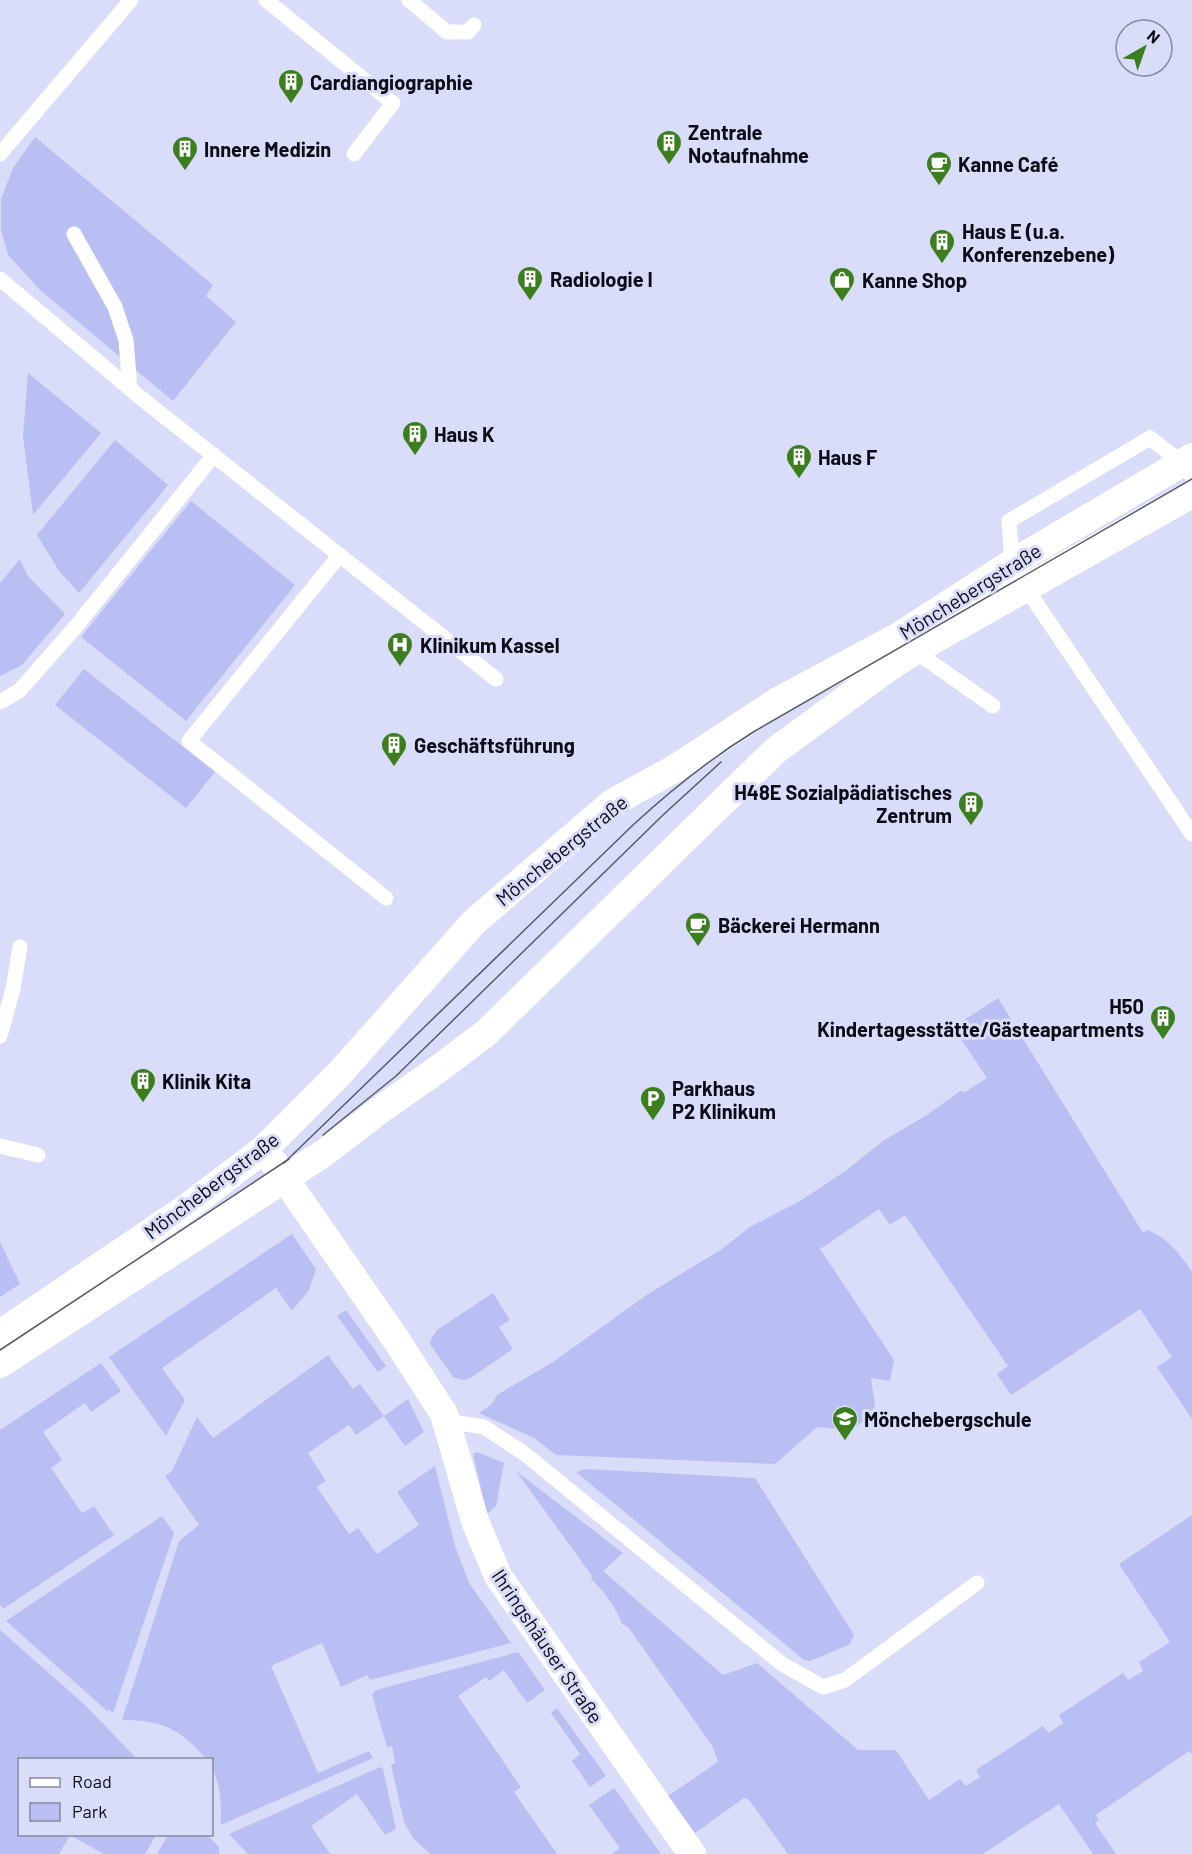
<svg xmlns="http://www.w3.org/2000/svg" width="1192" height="1854" font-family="Barlow,sans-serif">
	<rect width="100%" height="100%" fill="#d9ddf9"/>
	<!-- green -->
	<g fill="#b9bff3">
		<polygon points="35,137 213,285 206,296 236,322 173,401 40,290 8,255 1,229 1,199 13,168"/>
		<polygon points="28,373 101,433 33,515 23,436"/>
		<polygon points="115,440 168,485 79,593 59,571 37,535"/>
		<polygon points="191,501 295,585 186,721 81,637"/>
		<polygon points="20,559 27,575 65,614 22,665 0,676 0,583"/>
		<polygon points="84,669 215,772 186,808 55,705"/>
		<path d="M998 998 1143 1233 1147 1230C1167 1237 1180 1254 1192 1272V1419L1157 1367 1172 1357 1140 1309 1011 1395 997 1374 1008 1366 905 1215 890 1225 879 1209 820 1249 894 1360 890 1381 871 1378 875 1406C855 1435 849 1430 817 1427L775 1464 556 1455 534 1438 479 1413 491 1405 497 1395 553 1362 648 1294 722 1249 750 1227 800 1201 844 1172 883 1141 927 1115 960 1091 965 1092 987 1078 953 1027Z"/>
		<polygon points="292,1234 316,1269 309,1290 292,1311 276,1288 162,1368 185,1400 166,1436 109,1357"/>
		<polygon points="0,1242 20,1284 0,1297"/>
		<polygon points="493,1293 510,1320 499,1327 513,1349 469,1379 462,1380 453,1377 430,1344 431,1339 437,1330"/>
		<polygon points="346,1310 386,1366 378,1372 337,1316"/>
		<path d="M328 1355 353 1389 360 1384 384 1416 408 1399 424 1432 405 1446 384 1416 356 1435 349 1425 308 1453 326 1481 317 1487 349 1534 358 1528 377 1554 419 1525 397 1492 435 1466 455 1546 469 1583 511 1643 370 1680 367 1675 341 1687 322 1643 271 1666 318 1773 369 1751 373 1758 221 1825C221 1811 221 1798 218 1784 215 1775 212 1769 212 1760L206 1759C180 1729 163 1720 122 1720L179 1541 199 1525 165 1476 172 1471 197 1417 213 1438Z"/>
		<polygon points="101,1363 121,1391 91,1412 85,1403 43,1432 62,1460 51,1468 82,1513 94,1506 114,1535 3,1609 0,1604 0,1430"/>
		<polygon points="477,1452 504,1463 496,1506 487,1514 473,1454"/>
		<polygon points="585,1469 755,1478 854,1635 849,1645 810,1661 804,1660 576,1472"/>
		<path d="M516 1471 623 1553 603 1571 723 1675 757 1663 858 1750H896L929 1800 960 1779 966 1786 980 1777 976 1770 1043 1726 1049 1733 1063 1723 1059 1715 1123 1673 1128 1680 1143 1671 1139 1662 1170 1642 1119 1564 1192 1515V1754L1189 1751 1096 1815 1099 1820 1095 1823 1116 1854H1093L1059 1804 983 1854H788L749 1800 744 1798 695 1833 668 1796 718 1762 713 1747 628 1627 622 1624C616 1607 604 1591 591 1579L592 1576Z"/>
		<polygon points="162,1516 174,1533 113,1713 108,1709 107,1711 6,1621"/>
		<polygon points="0,1630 85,1705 137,1759 20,1760 20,1834 156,1835 145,1854 104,1854 70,1835 59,1854 0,1854"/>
		<polygon points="518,1652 545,1690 527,1703 504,1670 489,1681 486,1677 458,1696 521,1787 514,1792 557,1854 430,1854 413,1838 404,1822 391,1765 395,1763 392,1746 387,1747 372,1695 376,1690"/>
		<polygon points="557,1708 606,1776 590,1787 572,1761 580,1754 551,1713"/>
		<polygon points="380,1767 383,1769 396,1829 385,1835 357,1794 311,1826 330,1854 248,1854 229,1834"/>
		<polygon points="614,1788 661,1854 612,1854 620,1848 589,1805"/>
		<polygon points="169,1834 207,1835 219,1847 219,1854 157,1854"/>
	</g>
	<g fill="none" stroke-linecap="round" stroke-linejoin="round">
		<!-- service -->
		<g stroke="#fff" stroke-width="15">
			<polyline points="266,0 393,103 354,154"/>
			<polyline points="409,0 447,32 468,32 474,25"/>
			<polyline points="0,154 131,0"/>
			<polyline points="74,234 115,307 126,340 130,389"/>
			<polyline points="0,279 141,398 496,679"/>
			<polyline points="1192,476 1182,463 1150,438 1009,521 1012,563 1026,588 1192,834"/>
			<polyline points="339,556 189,741 386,898"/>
			<polyline points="912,649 993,706"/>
			<polyline points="0,702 19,691 73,630 214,455"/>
			<polyline points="0,1036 13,989 20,947"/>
			<polyline points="0,1146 38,1155"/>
			<polyline points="446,1421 484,1427 525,1454 782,1664 823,1687 845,1680 977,1583"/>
		</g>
		<!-- minor -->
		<g stroke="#fff" stroke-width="28">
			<polyline points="274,1163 395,1338 444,1414 475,1521 498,1576 692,1854"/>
			<polyline points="0,1334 189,1206 264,1149 338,1075 474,922 612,803 676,768 778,701 899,636 1012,563 1192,457"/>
			<polyline points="0,1364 324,1153 384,1107 437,1070 486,1033 776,750 891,666 914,651 1192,494"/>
		</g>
		<!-- tram -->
		<g stroke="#565969" stroke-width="1.5">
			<polyline points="323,1135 396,1076 663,815 721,762"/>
			<path d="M284 1163 633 825C671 790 711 758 755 731L1192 479"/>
			<polyline points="0,1350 289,1159"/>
		</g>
	</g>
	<!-- icons -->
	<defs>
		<symbol id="building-pin" viewBox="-11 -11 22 30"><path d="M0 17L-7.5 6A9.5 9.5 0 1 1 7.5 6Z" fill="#3c7e1e" stroke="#d9ddf9"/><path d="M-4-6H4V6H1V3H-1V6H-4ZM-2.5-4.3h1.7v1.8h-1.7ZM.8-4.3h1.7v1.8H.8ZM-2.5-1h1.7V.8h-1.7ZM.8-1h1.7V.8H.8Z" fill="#fff"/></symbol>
		<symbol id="cafe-pin" viewBox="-11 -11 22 30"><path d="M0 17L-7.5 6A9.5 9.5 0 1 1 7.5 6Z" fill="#3c7e1e" stroke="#d9ddf9"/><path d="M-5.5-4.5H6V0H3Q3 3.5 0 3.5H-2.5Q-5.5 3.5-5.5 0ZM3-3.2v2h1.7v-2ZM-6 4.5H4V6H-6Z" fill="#fff"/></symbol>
		<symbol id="shop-pin" viewBox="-11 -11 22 30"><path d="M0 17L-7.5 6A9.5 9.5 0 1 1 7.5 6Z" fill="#3c7e1e" stroke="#d9ddf9"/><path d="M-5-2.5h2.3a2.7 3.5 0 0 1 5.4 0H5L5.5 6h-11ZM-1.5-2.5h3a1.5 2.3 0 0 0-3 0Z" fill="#fff"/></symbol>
		<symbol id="hospital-pin" viewBox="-11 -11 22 30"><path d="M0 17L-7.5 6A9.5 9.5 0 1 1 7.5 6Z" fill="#3c7e1e" stroke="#d9ddf9"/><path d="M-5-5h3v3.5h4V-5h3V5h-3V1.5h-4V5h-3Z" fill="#fff"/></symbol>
		<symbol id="parking-pin" viewBox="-11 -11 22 30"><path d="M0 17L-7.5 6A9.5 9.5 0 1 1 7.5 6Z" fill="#3c7e1e" stroke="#d9ddf9"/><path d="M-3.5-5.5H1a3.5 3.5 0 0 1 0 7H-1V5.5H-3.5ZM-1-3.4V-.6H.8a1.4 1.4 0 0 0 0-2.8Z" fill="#fff"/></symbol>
		<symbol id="school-pin" viewBox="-11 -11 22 30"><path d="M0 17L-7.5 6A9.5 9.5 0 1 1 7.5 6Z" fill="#3c7e1e" stroke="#d9ddf9"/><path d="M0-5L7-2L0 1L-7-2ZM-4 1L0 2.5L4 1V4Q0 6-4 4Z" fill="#fff"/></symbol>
	</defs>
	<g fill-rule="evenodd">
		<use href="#building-pin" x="276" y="67" width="30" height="40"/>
		<use href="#building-pin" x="654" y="128" width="30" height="40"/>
		<use href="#building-pin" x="170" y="134" width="30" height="40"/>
		<use href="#cafe-pin" x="924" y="149" width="30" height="40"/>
		<use href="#building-pin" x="927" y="227" width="30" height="40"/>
		<use href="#building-pin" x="515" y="264" width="30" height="40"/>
		<use href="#shop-pin" x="827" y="265" width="30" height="40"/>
		<use href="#building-pin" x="400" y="419" width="30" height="40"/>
		<use href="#building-pin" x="784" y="442" width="30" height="40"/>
		<use href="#hospital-pin" x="385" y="630" width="30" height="40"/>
		<use href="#building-pin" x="379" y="730" width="30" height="40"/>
		<use href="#building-pin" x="956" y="789" width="30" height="40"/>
		<use href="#cafe-pin" x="683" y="910" width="30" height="40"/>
		<use href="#building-pin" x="1148" y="1003" width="30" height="40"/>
		<use href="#building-pin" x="128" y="1066" width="30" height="40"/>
		<use href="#parking-pin" x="638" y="1084" width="30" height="40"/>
		<use href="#school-pin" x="830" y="1404" width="30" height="40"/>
	</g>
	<g text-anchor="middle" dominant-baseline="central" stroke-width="6" stroke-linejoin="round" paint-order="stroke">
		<!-- poi labels -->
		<g font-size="20" font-weight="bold" fill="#0b0c15" stroke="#d9ddf9" text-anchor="start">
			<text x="310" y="82">Cardiangiographie</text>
			<text x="688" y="132">Zentrale<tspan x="688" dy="23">Notaufnahme</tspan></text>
			<text x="204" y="149">Innere Medizin</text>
			<text x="958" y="164">Kanne Café</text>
			<text x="962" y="231">Haus E (u.a.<tspan x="962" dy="23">Konferenzebene)</tspan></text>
			<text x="550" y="279">Radiologie I</text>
			<text x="862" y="280">Kanne Shop</text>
			<text x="434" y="434">Haus K</text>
			<text x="818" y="457">Haus F</text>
			<text x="420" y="645">Klinikum Kassel</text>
			<text x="414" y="745">Geschäftsführung</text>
			<text x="952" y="792" text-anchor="end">H48E Sozialpädiatisches<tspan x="952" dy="23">Zentrum</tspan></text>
			<text x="718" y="925">Bäckerei Hermann</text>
			<text x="1144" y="1006" text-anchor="end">H50<tspan x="1144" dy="23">Kindertagesstätte/Gästeapartments</tspan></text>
			<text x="162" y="1081">Klinik Kita</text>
			<text x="672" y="1088">Parkhaus<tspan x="672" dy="23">P2 Klinikum</tspan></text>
			<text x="864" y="1419">Mönchebergschule</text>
		</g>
		<!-- street labels -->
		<g font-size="20" fill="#0b0c15" stroke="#d9ddf9">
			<text transform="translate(970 591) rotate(-32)">Mönchebergstraße</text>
			<text transform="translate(561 850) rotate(-39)">Mönchebergstraße</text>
			<text transform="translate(211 1185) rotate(-37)">Mönchebergstraße</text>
			<text transform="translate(548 1646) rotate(56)">Ihringshäuser Straße</text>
		</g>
	</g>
	<!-- legend -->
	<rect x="18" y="1758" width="195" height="78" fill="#d9ddf9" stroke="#87899e" stroke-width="1.5"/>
	<rect x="30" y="1778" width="30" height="9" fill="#ffffff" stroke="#87899e" stroke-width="1.5"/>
	<text x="72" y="1788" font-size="18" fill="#0b0c15">Road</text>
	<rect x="30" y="1803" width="30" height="18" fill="#b9bff3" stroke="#87899e" stroke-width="1.5"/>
	<text x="72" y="1818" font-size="18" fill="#0b0c15">Park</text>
	<!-- north arrow -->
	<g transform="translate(1144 48) rotate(40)"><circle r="28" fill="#d9ddf9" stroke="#87899e" stroke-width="1.5"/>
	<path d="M0-4.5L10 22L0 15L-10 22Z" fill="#3c7e1e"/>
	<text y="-9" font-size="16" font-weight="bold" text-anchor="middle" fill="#0b0c15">N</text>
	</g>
</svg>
